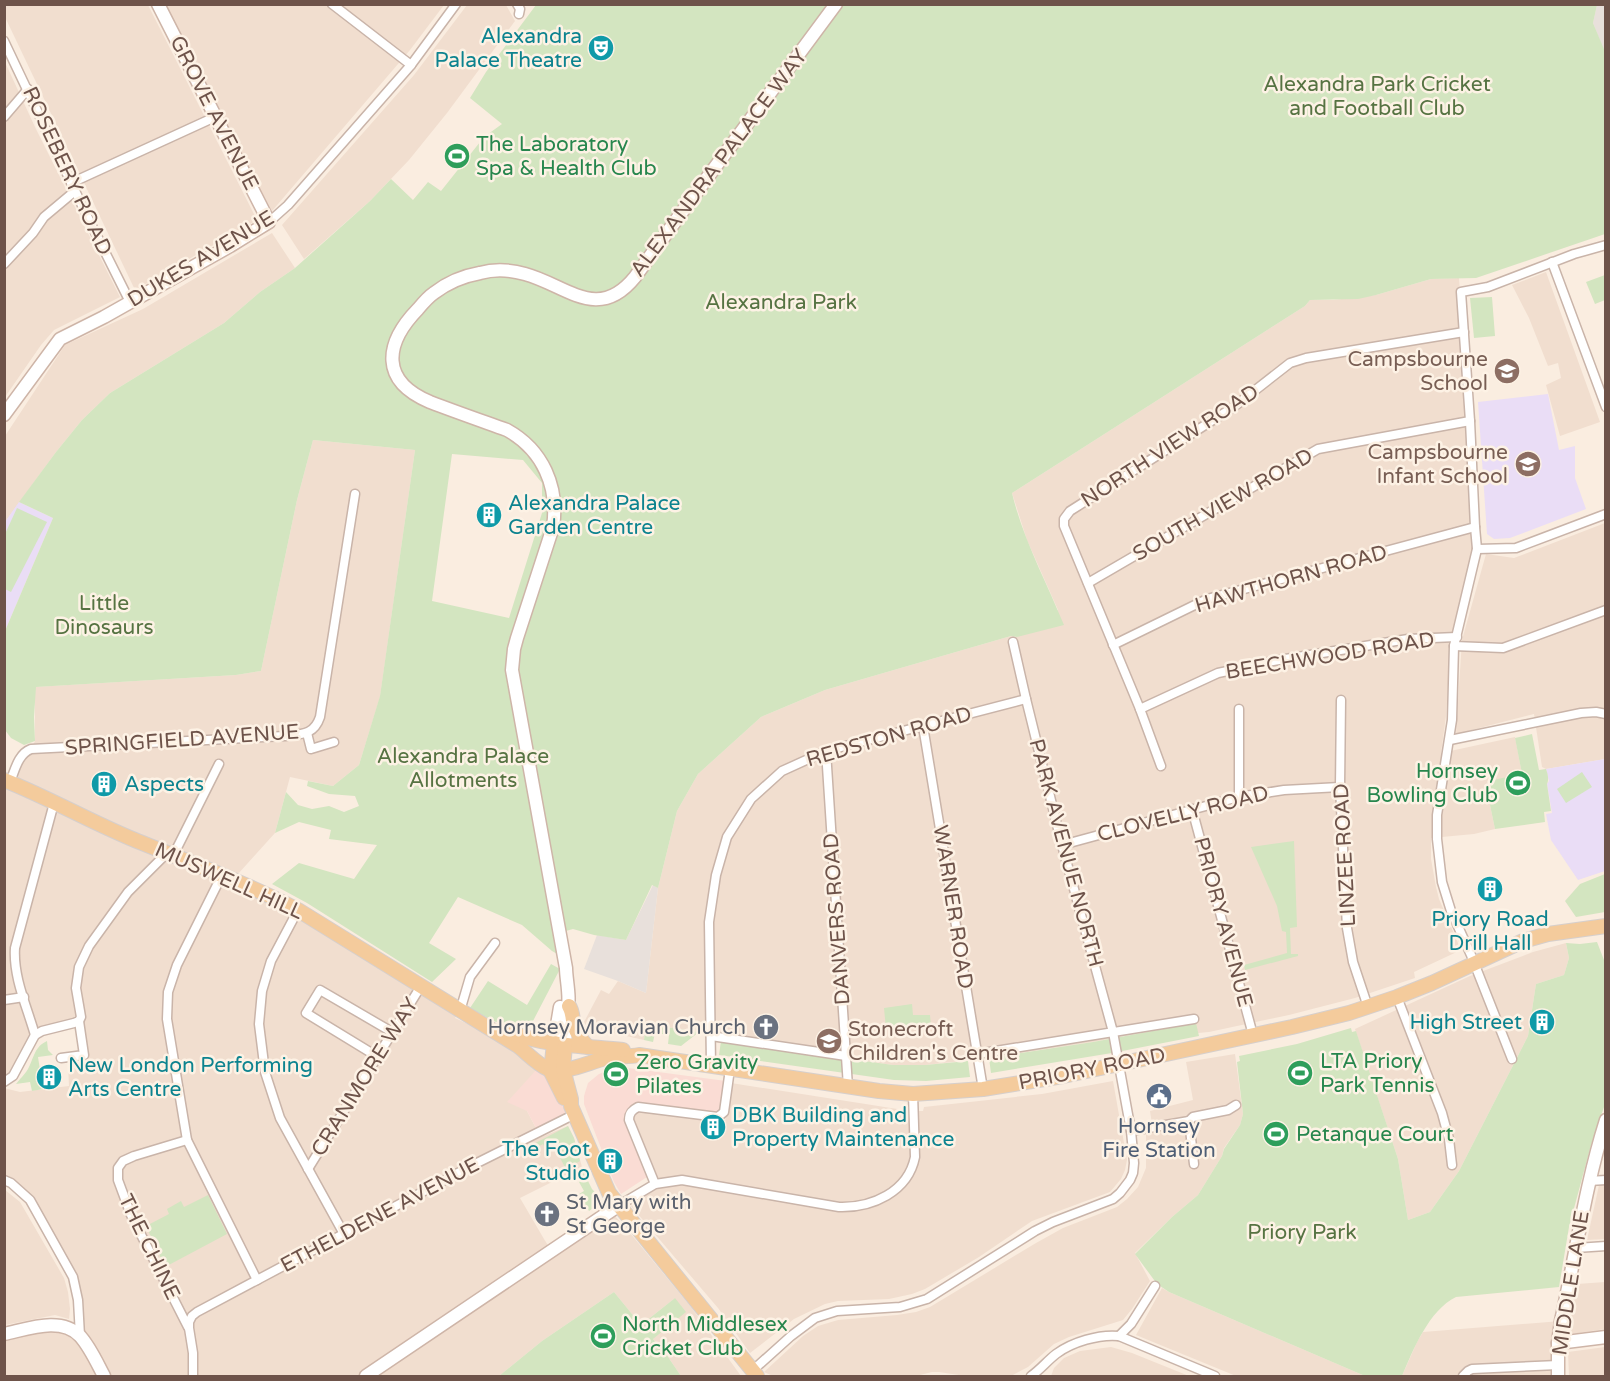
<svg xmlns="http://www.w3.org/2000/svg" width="1610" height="1381" font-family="'Varela Round',sans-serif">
	<rect width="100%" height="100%" fill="#faede0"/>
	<!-- residential -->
	<g fill="#f1decf">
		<polygon points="5,5 148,5 257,220 135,290 5,17"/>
		<polygon points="166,5 444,5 410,50 272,211 220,113"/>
		<polygon points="467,5 506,5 515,21 447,113 409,160 370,201 304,259 282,225 414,75"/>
		<polygon points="4,60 35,127 120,297 54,330 41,345 5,397"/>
		<polygon points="272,233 295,268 260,292 224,323 110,393 82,420 56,452 5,522 5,436 65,345 143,309"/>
		<polygon points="1546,272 1600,422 1560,436 1546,385 1561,378 1558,363 1548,366 1529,318 1512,285"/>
		<polygon points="1459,278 1477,549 1451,638 1446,716 1441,753 1515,737 1522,774 1490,805 1495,829 1474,834 1431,838 1431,859 1436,887 1439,899 1461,950 1414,972 1415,978 1355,998 1289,1015 1209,1032 1198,1033 1195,1023 1093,1042 989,1058 925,1065 893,1065 721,1041 699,1032 646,1024 644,1040 586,1027 583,1024 601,990 609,994 618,981 646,993 658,888 677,811 698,774 761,717 825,690 1011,636 1017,637 1058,610 1027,540 1012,493 1305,306 1310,300 1333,300 1376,295 1431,279"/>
		<polygon points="313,440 415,450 380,697 359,765 333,786 290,777 275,833 238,874 229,877 460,1011 455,1018 504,1041 538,1068 527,1111 538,1132 481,1162 568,1126 574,1138 582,1167 520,1198 544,1239 551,1250 608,1211 615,1216 635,1239 691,1307 741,1376 681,1376 666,1354 653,1339 675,1298 641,1325 614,1292 542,1341 499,1376 5,1376 5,1334 46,1325 80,1333 73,1277 30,1200 5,1180 4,1088 20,1092 69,1086 68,1064 93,1063 84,1055 80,1026 42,1031 5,1082 5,780 10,781 21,756 31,749 35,741 35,687 236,675 261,671 297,500"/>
		<polygon points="1605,523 1605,759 1546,769 1542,767 1534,714 1456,734 1462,640 1486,554 1514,558"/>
		<polygon points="1566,943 1569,958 1564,975 1536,984 1528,1036 1459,1171 1430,1212 1408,1220 1398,1159 1355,1029 1470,976 1533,952"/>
		<polygon points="1235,1054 1243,1114 1240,1125 1224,1148 1222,1156 1198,1195 1172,1217 1135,1253 1150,1281 1132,1309 1123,1320 1069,1337 1054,1344 1028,1367 1011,1376 965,1376 939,1372 932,1372 916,1376 773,1376 764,1372 803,1336 818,1326 838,1320 897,1315 916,1312 930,1307 1036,1243 1063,1228 1117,1207 1127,1199 1138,1187 1146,1168 1146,1132 1153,1131 1150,1111 1193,1100 1186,1062"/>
		<polygon points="1113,1081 1127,1160 1125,1170 1121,1179 1110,1192 1032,1221 979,1257 925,1289 912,1294 889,1299 838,1301 825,1304 794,1319 750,1353 718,1308 631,1206 645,1194 660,1188 634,1119 634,1115 639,1110 645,1110 725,1122 731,1083 910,1111 923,1111 924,1107 1042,1094"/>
		<polygon points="1599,1185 1605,1185 1605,1239 1587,1240"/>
		<polygon points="5,1190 20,1202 64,1278 68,1292 70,1309 69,1319 55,1315 5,1325"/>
		<polygon points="1605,1282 1605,1329 1571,1334 1567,1333 1567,1330 1577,1284"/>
		<polygon points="1162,1288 1169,1292 1365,1376 1236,1376 1136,1335"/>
		<polygon points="1561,1321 1558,1376 1402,1376 1417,1342 1423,1332"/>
		<polygon points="1111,1347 1132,1353 1189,1376 1051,1376 1054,1368 1064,1358 1080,1351"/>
		<polygon points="1605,1347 1605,1376 1569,1376 1568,1352"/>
	</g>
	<!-- commercial -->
	<g fill="#fadcd4">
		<polygon points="538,1068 546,1076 557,1093 566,1113 536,1128 527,1111 507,1102"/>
		<polygon points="613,1068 628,1068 726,1081 720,1110 715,1113 641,1105 631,1106 627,1109 625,1114 624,1121 647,1177 621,1194 614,1182 584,1104 584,1096 588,1083 599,1074"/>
	</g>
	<!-- industrial -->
	<g fill="#e8e0db">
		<polygon points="1597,5 1605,5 1605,54 1593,23"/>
		<polygon points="653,885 658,888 646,993 618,981 584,969 597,935 626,940"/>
	</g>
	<!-- education -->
	<g fill="#eaddf6">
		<polygon points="1548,394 1559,450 1575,446 1575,478 1586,509 1510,538 1494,539 1487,534 1478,402"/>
		<polygon points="19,502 53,518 5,631 5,522"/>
		<polygon points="1605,759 1605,871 1578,880 1551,840 1546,814 1552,813 1547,784 1549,781 1546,769"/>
	</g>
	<!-- green -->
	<g fill="#d3e5c0" fill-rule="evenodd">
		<path d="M536 5H1597L1593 23 1606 54 1605 234 1476 278 1431 279 1376 295 1358 299 1310 300 1305 306 1012 493C1023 539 1046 581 1064 625L1017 637 1011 636 825 690 761 717 698 774 677 811 658 888 652 885 626 940 594 935 573 929 555 934 559 955 552 951 522 925 458 897 429 943 456 959 432 982 307 903 272 884 299 863 354 879 377 845 329 839 331 830 299 822 275 833 286 792 298 805 312 809 329 806 344 812 359 806 355 796 329 794 307 786 308 781 333 786 359 765 380 696 415 450 313 440 297 500 261 671 236 675 36 687 34 717 35 741 24 745 11 738 5 730V631L53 518 19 502 56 452 82 420 110 393 224 323 260 292 295 268 370 201 391 179 413 200 428 182 441 191 484 137 502 124 470 98 486 72ZM452 454 523 460 542 483V513L509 618 432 601Z"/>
		<polygon points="1605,275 1605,300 1595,304 1586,282"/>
		<polygon points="1492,297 1495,336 1474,338 1470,298"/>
		<polygon points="17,508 47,522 11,592 5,589 5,534"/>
		<path d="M1532 734 1539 770 1546 769C1548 774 1549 780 1547 784L1551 811 1544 812 1545 822 1495 829 1490 805 1488 781 1522 774 1515 738Z"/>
		<polygon points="1582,772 1592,787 1566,803 1557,789"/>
		<polygon points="1294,841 1297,927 1290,928 1291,954 1298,954 1298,956 1245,970 1244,965 1287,953 1286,932 1282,931 1277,906 1251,847"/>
		<polygon points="1605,874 1605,912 1576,917 1565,901 1580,884"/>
		<path d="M1597 942 1604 960 1605 977V1098L1604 1107 1591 1145 1569 1227 1559 1287 1456 1297C1429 1310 1413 1350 1402 1376H1365L1169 1292 1157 1284 1135 1254 1172 1217 1198 1195 1222 1156 1224 1149 1240 1125 1243 1114 1237 1062 1240 1061 1239 1056 1297 1044 1351 1028 1352 1032 1356 1031 1398 1159 1408 1220 1430 1212 1459 1171 1528 1036 1536 984 1564 975 1569 958 1566 943 1580 944Z"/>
		<path d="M551 964 560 969 533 1021C508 1033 492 1020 470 1008L488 981 527 1005Z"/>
		<polygon points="912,1004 913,1015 930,1015 931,1026 886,1029 884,1008"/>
		<polygon points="1196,1023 1199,1036 1112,1053 991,1073 989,1058 1093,1042"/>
		<polygon points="646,1024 699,1032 681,1046 668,1044 669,1035 655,1033 653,1042 644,1040"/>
		<path d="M47 1041 48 1050 53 1055 38 1057 43 1089 32 1091 30 1082 16 1084C19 1080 25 1074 28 1069 34 1058 34 1047 47 1041Z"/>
		<polygon points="721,1041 893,1065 925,1065 968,1061 970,1077 926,1081 894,1080 719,1055"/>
		<polygon points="568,1126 574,1138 580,1161 566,1169 554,1147 553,1147 550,1143 544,1146 543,1144 524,1154 522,1150"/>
		<polygon points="582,1167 587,1181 588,1181 592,1189 602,1200 601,1202 589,1211 579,1194 584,1191 579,1182 581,1180 578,1176 576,1177 573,1172"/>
		<polygon points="208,1195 227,1234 165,1267 146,1226 169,1214 167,1209 181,1201 184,1207"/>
		<polygon points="614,1292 641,1325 675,1298 686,1312 653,1339 666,1354 681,1376 499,1376 542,1341"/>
	</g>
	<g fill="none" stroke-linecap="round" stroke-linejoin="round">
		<defs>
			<g id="street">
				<polyline points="332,4 411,65"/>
				<polyline points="517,4 520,9 519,14"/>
				<polyline points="4,41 87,216 130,302"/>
				<polyline points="4,117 28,89"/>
				<polyline points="71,183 215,117"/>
				<polyline points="269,222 288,205 411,65 456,4"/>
				<polyline points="1552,262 1606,407"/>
				<polyline points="4,264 33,233 44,217 75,191"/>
				<polyline points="1477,549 1516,548 1606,514"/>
				<polyline points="1088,583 1318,449 1470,421"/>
				<polyline points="1113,645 1207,599 1475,527"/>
				<polyline points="1454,646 1503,648 1606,610"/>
				<polyline points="1341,700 1340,787 1347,928 1353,962 1368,1007"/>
				<polyline points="1140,709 1218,673 1237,669 1273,661 1408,639 1457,637"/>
				<polyline points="923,726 983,1089"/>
				<polyline points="307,733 311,749 334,742"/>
				<polyline points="1450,740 1581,713 1596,712 1606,714"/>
				<polyline points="826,751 848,1087"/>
				<polyline points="1161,766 1140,709 1064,526 1064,519 1070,511 1235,406 1290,363 1306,358 1464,332"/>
				<path d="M10 782C15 770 18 754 31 749L285 736C302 734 314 735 320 717L355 494"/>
				<polyline points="1239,797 1239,709"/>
				<polyline points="1192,809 1253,1035"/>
				<polyline points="1062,845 1239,797 1284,790 1340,787"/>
				<polyline points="173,856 219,764"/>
				<polyline points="222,875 177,965 168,992 167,1019 187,1140 257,1280"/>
				<polyline points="298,910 271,961 262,991 259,1024 265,1072 280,1118 344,1234"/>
				<polyline points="1397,997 1442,1113 1449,1139 1452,1165"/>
				<polyline points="4,1000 24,997"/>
				<polyline points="460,1011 470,977 495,943"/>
				<path d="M35 1035C27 1007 13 977 15 948L54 803"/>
				<polyline points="711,1036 846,1056"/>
				<polyline points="977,1054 1194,1019"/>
				<polyline points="378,1057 306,1013 320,990 392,1032"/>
				<polyline points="61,1058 84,1055 79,1021"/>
				<polyline points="1512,1059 1471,955 1451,911 1442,882 1437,839 1437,815 1452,720 1454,646 1477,549 1475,527 1470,421 1461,292 1488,287 1574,254 1606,245"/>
				<polyline points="711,1065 709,922 716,875 727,837 751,799 782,771 826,751 1026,699"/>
				<polyline points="4,1082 13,1076 35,1035 42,1031 74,1023 79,1021 81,1017 76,988 79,967 89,946 128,892 167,853"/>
				<polyline points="1189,1121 1194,1164"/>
				<polyline points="1131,1131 1189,1121 1193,1117 1228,1110 1236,1105"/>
				<polyline points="187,1140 134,1156 123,1161 118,1168 118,1180 131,1215 188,1327"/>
				<polyline points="308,1169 421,986"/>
				<polyline points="4,1180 11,1183 30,1200 73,1277 78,1300 80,1336"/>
				<polyline points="1589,1181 1606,1180"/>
				<path d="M655 1184 629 1120C629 1113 632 1110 638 1107L718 1117 724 1112 730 1069"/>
				<path d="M618 1206 655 1184 682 1180 839 1207C872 1208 908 1192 915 1157L913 1094"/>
				<polyline points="1576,1248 1606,1246"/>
				<polyline points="1119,1336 1131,1324 1155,1286"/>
				<polyline points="752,1371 791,1336 815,1318 837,1311 900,1307 927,1299 1035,1231 1053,1222 1113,1199 1120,1193 1130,1180 1133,1173 1134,1163 1131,1131 1113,1032 1062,845 1026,699 1013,642"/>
				<polyline points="193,1376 193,1353 189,1328 189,1322 192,1316 197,1312 471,1166 575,1114"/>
				<path d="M1031 1376C1040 1370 1047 1361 1056 1354 1072 1342 1099 1334 1119 1336L1215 1376"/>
				<polyline points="1463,1376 1468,1371 1472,1369 1558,1365"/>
			</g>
			<g id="secondary">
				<polyline points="4,415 60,339 104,317 230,246 269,222 158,4"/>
				<polyline points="554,1043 560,1007"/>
				<path d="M565 1045 567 1009C571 1000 566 979 566 968L512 670 514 649 517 638 553 527C559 487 543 450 507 430 482 421 456 412 430 402 380 381 384 344 418 309 423 303 428 297 434 293 447 283 463 276 480 273 494 269 511 270 525 274 566 285 598 323 635 277L690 201 836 4"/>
				<path d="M4 1334C28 1329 61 1316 80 1336 90 1347 97 1363 104 1376"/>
				<polyline points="1558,1343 1606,1337"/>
				<polyline points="366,1376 618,1206"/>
				<path d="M1558 1376V1343L1561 1321C1576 1254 1585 1186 1606 1120"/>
			</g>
			<g id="primary">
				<path d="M4 780C47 797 87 820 130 838 186 861 244 882 298 910L518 1046C527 1053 537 1064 548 1069 564 1075 591 1061 607 1058 618 1056 628 1057 639 1055L879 1091 913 1094 983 1089 1063 1076 1292 1027 1349 1013 1397 997 1432 983 1523 941 1548 934 1606 926"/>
				<path d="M569 1006C573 1012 572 1018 574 1025 577 1034 582 1041 588 1047"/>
				<path d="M507 1031C543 1046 584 1046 623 1050"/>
				<polyline points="554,1043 551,1072 564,1098"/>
				<polyline points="565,1045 563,1069 571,1099 571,1106 609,1193 757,1376"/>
			</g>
		</defs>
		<!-- street casing -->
		<use href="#street" stroke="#c9b4a9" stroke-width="11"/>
		<!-- secondary casing -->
		<use href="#secondary" stroke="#ceb5a8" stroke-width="15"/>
		<!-- primary casing -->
		<use href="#primary" stroke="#d6cfcc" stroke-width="16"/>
		<!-- street -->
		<use href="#street" stroke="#fff" stroke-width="8"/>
		<!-- secondary -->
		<use href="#secondary" stroke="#fff" stroke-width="12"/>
		<!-- primary -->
		<use href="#primary" stroke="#f4cb9c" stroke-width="14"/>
	</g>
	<!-- icons -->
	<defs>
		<symbol id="theatre-disc" viewBox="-11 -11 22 22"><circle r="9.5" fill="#0f9aa8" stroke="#fdf2e5"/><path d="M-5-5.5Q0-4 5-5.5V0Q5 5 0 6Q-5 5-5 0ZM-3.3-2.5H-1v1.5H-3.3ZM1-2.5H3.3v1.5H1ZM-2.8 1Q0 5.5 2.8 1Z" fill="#fff"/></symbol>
		<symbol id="stadium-disc" viewBox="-11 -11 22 22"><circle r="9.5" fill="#2e9e5b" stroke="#fdf2e5"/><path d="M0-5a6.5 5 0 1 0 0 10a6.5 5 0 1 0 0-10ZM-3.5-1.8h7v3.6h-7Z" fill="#fff"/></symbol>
		<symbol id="school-disc" viewBox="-11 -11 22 22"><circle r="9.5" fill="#8d6e63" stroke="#fdf2e5"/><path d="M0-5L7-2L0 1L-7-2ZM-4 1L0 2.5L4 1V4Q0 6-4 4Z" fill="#fff"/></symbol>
		<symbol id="building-disc" viewBox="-11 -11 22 22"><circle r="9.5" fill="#0f9aa8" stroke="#fdf2e5"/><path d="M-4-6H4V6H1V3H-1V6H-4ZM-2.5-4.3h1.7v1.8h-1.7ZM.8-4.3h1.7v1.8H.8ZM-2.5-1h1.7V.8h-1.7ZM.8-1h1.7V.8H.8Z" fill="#fff"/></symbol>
		<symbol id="church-disc" viewBox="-11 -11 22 22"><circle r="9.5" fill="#6b7280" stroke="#fdf2e5"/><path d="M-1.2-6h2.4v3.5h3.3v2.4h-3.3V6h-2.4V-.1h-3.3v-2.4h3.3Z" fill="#fff"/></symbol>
		<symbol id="civic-disc" viewBox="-11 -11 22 22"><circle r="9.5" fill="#5c6f8a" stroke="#fdf2e5"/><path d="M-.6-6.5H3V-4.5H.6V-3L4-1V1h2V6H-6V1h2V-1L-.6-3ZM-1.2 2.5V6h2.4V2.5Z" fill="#fff"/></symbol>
	</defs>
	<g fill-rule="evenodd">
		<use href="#theatre-disc" x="586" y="33" width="30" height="30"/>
		<use href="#stadium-disc" x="442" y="141" width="30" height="30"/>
		<use href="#school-disc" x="1492" y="356" width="30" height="30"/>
		<use href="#school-disc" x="1513" y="449" width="30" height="30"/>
		<use href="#building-disc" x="474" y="500" width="30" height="30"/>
		<use href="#stadium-disc" x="1503" y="768" width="30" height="30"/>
		<use href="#building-disc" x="89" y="769" width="30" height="30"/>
		<use href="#building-disc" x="1475" y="874" width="30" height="30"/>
		<use href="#building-disc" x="1527" y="1007" width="30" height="30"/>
		<use href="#church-disc" x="751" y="1012" width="30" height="30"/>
		<use href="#school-disc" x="814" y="1026" width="30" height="30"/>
		<use href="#stadium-disc" x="1285" y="1058" width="30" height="30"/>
		<use href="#stadium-disc" x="601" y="1059" width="30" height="30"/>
		<use href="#building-disc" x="34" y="1062" width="30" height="30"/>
		<use href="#civic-disc" x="1144" y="1081" width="30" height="30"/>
		<use href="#building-disc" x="698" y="1112" width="30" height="30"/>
		<use href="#stadium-disc" x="1261" y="1119" width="30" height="30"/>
		<use href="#building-disc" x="595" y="1146" width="30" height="30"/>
		<use href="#church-disc" x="532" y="1199" width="30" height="30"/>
		<use href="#stadium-disc" x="588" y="1321" width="30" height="30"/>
	</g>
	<g text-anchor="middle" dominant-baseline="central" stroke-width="5" stroke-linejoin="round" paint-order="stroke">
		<!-- culture labels -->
		<g font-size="21" fill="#0d838f" stroke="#fdf2e5" text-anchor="start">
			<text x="582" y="36" text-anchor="end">Alexandra<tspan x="582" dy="24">Palace Theatre</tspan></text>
			<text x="508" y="503">Alexandra Palace<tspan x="508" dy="24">Garden Centre</tspan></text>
			<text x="124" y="784">Aspects</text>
			<text x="1490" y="919" text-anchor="middle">Priory Road<tspan x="1490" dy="24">Drill Hall</tspan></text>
			<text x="1522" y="1022" text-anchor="end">High Street</text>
			<text x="68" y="1065">New London Performing<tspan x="68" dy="24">Arts Centre</tspan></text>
			<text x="732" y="1115">DBK Building and<tspan x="732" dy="24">Property Maintenance</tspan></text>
			<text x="590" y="1149" text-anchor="end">The Foot<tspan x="590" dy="24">Studio</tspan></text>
		</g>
		<!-- park labels -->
		<g font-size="21" fill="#567342" stroke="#fdf2e5">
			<text x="1377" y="84">Alexandra Park Cricket<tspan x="1377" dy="24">and Football Club</tspan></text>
			<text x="781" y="302">Alexandra Park</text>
			<text x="104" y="603">Little<tspan x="104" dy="24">Dinosaurs</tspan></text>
			<text x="463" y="756">Alexandra Palace<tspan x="463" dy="24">Allotments</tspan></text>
			<text x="1302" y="1232">Priory Park</text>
		</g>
		<!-- street labels -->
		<g font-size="21" fill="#6e534a" stroke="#fdf2e5">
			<text transform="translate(214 113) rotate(63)">GROVE AVENUE</text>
			<text transform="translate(719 163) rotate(-53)">ALEXANDRA PALACE WAY</text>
			<text transform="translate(67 171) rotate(65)">ROSEBERY ROAD</text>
			<text transform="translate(201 259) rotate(-31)">DUKES AVENUE</text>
			<text transform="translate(1170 446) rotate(-33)">NORTH VIEW ROAD</text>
			<text transform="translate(1223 505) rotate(-30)">SOUTH VIEW ROAD</text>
			<text transform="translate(1291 579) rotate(-16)">HAWTHORN ROAD</text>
			<text transform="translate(1330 656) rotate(-9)">BEECHWOOD ROAD</text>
			<text transform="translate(889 737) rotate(-16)">REDSTON ROAD</text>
			<text transform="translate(182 740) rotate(-4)">SPRINGFIELD AVENUE</text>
			<text transform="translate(1183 814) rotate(-14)">CLOVELLY ROAD</text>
			<text transform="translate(1066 853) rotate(75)">PARK AVENUE NORTH</text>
			<text transform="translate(1345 855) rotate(-93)">LINZEE ROAD</text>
			<text transform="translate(229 881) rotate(24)">MUSWELL HILL</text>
			<text transform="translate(953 907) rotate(81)">WARNER ROAD</text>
			<text transform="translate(837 919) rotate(-94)">DANVERS ROAD</text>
			<text transform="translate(1223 922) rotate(75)">PRIORY AVENUE</text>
			<text transform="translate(1092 1069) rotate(-11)">PRIORY ROAD</text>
			<text transform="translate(365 1077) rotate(-58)">CRANMORE WAY</text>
			<text transform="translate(380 1215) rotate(-28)">ETHELDENE AVENUE</text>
			<text transform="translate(149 1247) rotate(64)">THE CHINE</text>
			<text transform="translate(1571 1283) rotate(-81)">MIDDLE LANE</text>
		</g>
		<!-- leisure labels -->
		<g font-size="21" fill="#27864d" stroke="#fdf2e5" text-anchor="start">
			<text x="476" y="144">The Laboratory<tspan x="476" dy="24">Spa &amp; Health Club</tspan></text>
			<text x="1498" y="771" text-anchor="end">Hornsey<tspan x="1498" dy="24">Bowling Club</tspan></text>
			<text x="1320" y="1061">LTA Priory<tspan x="1320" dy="24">Park Tennis</tspan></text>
			<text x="636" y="1062">Zero Gravity<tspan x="636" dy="24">Pilates</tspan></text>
			<text x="1296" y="1134">Petanque Court</text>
			<text x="622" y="1324">North Middlesex<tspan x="622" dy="24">Cricket Club</tspan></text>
		</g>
		<!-- education labels -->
		<g font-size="21" fill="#785e54" stroke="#fdf2e5" text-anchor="end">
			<text x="1488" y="359">Campsbourne<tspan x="1488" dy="24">School</tspan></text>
			<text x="1508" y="452">Campsbourne<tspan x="1508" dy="24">Infant School</tspan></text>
			<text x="848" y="1029" text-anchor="start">Stonecroft<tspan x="848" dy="24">Children's Centre</tspan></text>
		</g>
		<!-- worship labels -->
		<g font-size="21" fill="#5b616d" stroke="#fdf2e5" text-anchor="end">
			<text x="746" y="1027">Hornsey Moravian Church</text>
			<text x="566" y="1202" text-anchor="start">St Mary with<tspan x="566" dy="24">St George</tspan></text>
		</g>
		<!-- service labels -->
		<g font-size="21" fill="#4e5e75" stroke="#fdf2e5">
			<text x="1159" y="1126">Hornsey<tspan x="1159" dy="24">Fire Station</tspan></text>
		</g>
	</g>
	<!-- border -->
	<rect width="1610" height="1381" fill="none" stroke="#6e534a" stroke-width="12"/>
</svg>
